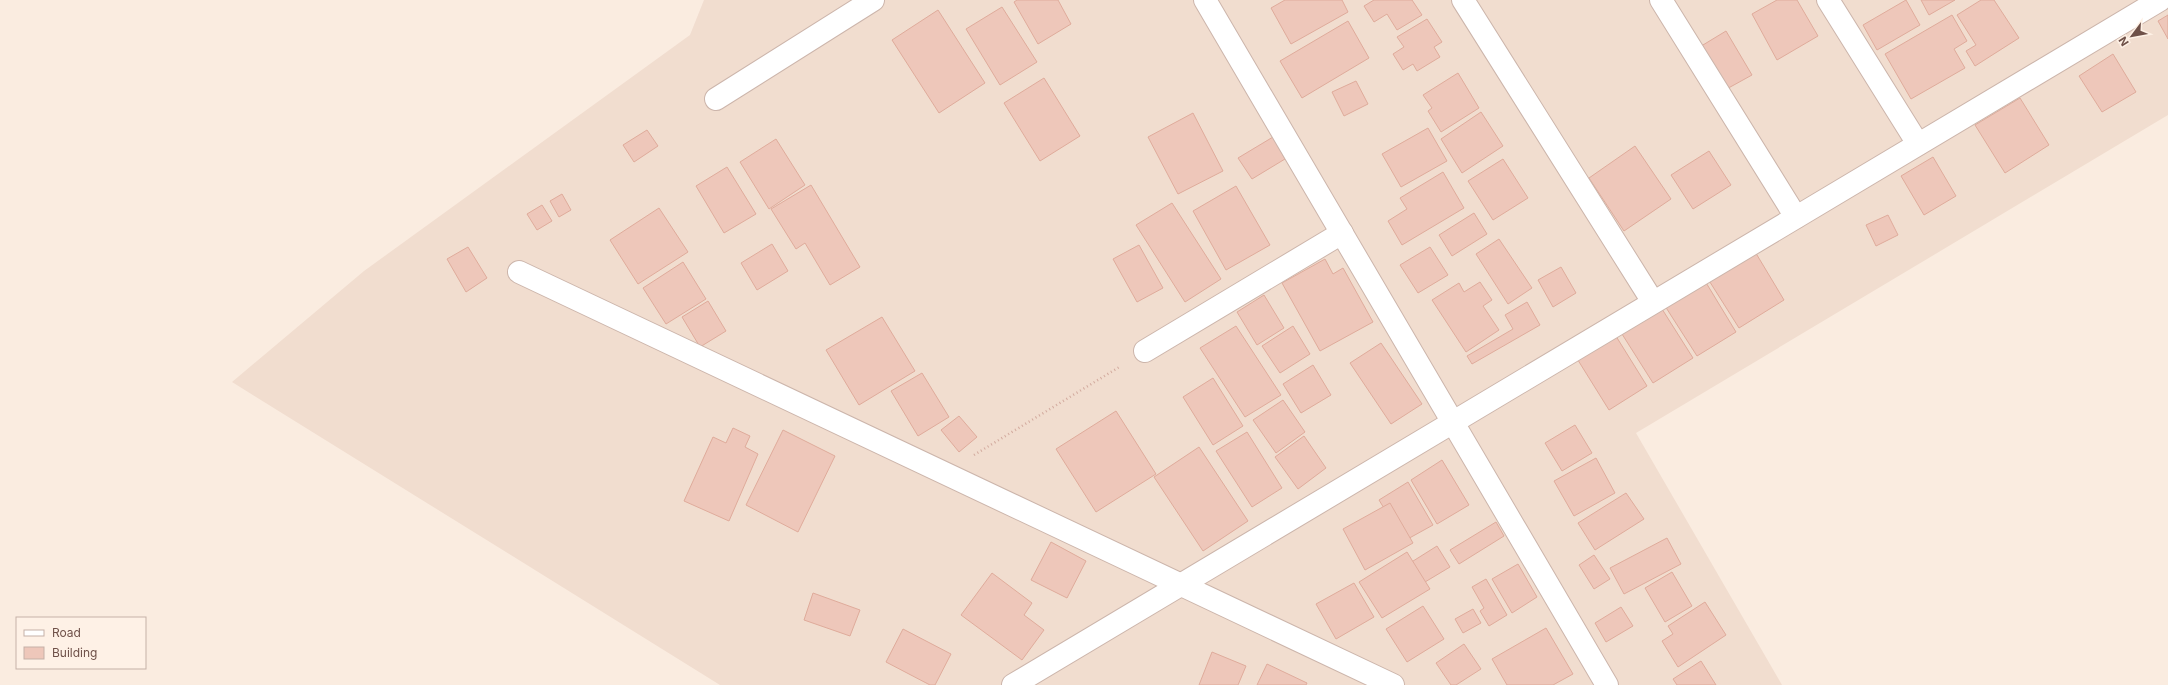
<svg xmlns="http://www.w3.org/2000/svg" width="2168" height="685" font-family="Inter,sans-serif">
	<rect width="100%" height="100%" fill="#faece0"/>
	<!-- residential -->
	<polygon fill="#f1ddcf" points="704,0 2168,0 2168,115 1636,433 1782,685 720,685 232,382 364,271 690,35"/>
	<!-- building -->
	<g fill="#eec7ba" stroke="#dfab9b">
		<polygon points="1017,0 1058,0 1071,24 1038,44 1014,2"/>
		<polygon points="1285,0 1342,0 1348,12 1291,44 1271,8"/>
		<polygon points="1374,0 1412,0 1422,15 1397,30 1387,14 1374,22 1364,6"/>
		<polygon points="1777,0 1797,0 1818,36 1777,60 1752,14"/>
		<polygon points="1906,0 1920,25 1877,50 1863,25"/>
		<polygon points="1921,0 1955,0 1929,15"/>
		<polygon points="1981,0 1994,0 2019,38 1975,66 1966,51 1976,45 1957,15"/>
		<polygon points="1002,7 1037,62 1000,85 966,29"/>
		<polygon points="938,10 985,83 939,113 892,40"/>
		<polygon points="1952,15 1967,41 1954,49 1965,68 1911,99 1885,54"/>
		<polygon points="2168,15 2168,39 2158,21"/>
		<polygon points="1427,19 1442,42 1434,47 1440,57 1417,71 1413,64 1403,70 1393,54 1404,47 1397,37"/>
		<polygon points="1348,21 1369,58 1302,98 1280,61"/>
		<polygon points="1726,31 1752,75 1723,91 1698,48"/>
		<polygon points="2113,54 2136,92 2102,112 2079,76"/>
		<polygon points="1458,73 1479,108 1441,132 1428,111 1432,108 1423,95"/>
		<polygon points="1044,78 1080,136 1040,161 1004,103"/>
		<polygon points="1356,81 1368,104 1344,116 1332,92"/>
		<polygon points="2020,98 2049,145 2005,173 1975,125"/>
		<polygon points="1481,112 1503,146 1462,173 1441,139"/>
		<polygon points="1193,113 1223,171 1178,194 1148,137"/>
		<polygon points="1428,128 1447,161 1401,187 1382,154"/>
		<polygon points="647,130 658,146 634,162 623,145"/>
		<polygon points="1273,137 1285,159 1252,179 1238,158"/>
		<polygon points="776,139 805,185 769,209 740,162"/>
		<polygon points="1635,146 1671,199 1624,231 1589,178"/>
		<polygon points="1709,151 1731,185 1693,209 1671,175"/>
		<polygon points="1933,157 1956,196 1924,215 1901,176"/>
		<polygon points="1503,159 1528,198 1493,220 1468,181"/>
		<polygon points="727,167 756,214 724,233 696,186"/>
		<polygon points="1443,172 1464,208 1402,245 1388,221 1407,209 1400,198"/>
		<polygon points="811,185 860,267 830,285 805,243 796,249 771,209"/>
		<polygon points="1236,186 1270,245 1226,270 1193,211"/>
		<polygon points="562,194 571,210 559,217 550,201"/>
		<polygon points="1172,203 1221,279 1185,302 1136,225"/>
		<polygon points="542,205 552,221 537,230 527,214"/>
		<polygon points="659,208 688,252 638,284 610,240"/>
		<polygon points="1474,213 1487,234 1452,256 1439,235"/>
		<polygon points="1888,215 1898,235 1876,246 1866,225"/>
		<polygon points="1499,239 1532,288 1508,304 1476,254"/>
		<polygon points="772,244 788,271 757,290 741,263"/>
		<polygon points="1139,245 1163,288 1137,302 1113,259"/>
		<polygon points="468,247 487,278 466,292 447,259"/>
		<polygon points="1430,247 1448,275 1418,293 1400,265"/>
		<polygon points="1754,250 1784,300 1739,328 1708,279"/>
		<polygon points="1325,259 1333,274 1343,268 1373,322 1320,351 1282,283"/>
		<polygon points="683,262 706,299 666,324 643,288"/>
		<polygon points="1561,267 1576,293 1553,307 1538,280"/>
		<polygon points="1705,281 1736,332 1697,356 1665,306"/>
		<polygon points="1480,282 1492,300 1483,306 1499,330 1466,352 1432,300 1459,283 1464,292"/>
		<polygon points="1264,295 1284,328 1257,345 1237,312"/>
		<polygon points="708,301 726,331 700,347 682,317"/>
		<polygon points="1527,302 1540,325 1472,364 1467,356 1513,329 1505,315"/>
		<polygon points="1662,309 1693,358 1653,383 1622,334"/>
		<polygon points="882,317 915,371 859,405 826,350"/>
		<polygon points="1236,326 1281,395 1245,417 1200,348"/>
		<polygon points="1293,326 1310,354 1280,373 1262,346"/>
		<polygon points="1614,333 1647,386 1609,410 1576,357"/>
		<polygon points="1381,343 1422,404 1391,424 1350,363"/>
		<polygon points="1313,365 1331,395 1301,413 1283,384"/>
		<polygon points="922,373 949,417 918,436 891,391"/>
		<polygon points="1213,378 1243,426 1213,445 1183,397"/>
		<polygon points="1283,400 1305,432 1276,453 1253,420"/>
		<polygon points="1116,411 1156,474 1096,512 1056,449"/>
		<polygon points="959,416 977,437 959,452 941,430"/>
		<polygon points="1575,425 1592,453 1562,471 1545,443"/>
		<polygon points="733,428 750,436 745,447 758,454 729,521 684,501 713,437 726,443"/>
		<polygon points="783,430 835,456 798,532 746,505"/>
		<polygon points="1247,432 1282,488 1252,507 1216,451"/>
		<polygon points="1304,436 1326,468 1298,489 1275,457"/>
		<polygon points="1199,447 1248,521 1203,551 1154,477"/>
		<polygon points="1596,458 1615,493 1574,516 1554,481"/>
		<polygon points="1442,460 1469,505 1437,524 1411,480"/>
		<polygon points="1408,482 1433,525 1404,541 1379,500"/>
		<polygon points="1626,493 1644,519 1595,550 1578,523"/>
		<polygon points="1390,503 1413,543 1365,570 1343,529"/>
		<polygon points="1496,522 1504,536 1459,564 1450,550"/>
		<polygon points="1667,538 1681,564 1624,594 1610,568"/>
		<polygon points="1051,542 1086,561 1067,598 1031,580"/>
		<polygon points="1437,546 1450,567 1415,588 1402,568"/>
		<polygon points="1407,552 1430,589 1382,618 1359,582"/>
		<polygon points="1594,555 1610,579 1594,589 1579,565"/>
		<polygon points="1518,564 1537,597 1512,613 1492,579"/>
		<polygon points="1672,572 1692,606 1665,622 1645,588"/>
		<polygon points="992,573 1032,603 1024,615 1044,630 1022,660 961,615"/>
		<polygon points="1486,579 1507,615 1489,626 1480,611 1484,608 1472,587"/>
		<polygon points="1354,583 1374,617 1336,639 1316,604"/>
		<polygon points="813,593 860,610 850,636 804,620"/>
		<polygon points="1705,602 1726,635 1678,667 1662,641 1673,634 1668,626"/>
		<polygon points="1423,606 1444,639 1407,662 1386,629"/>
		<polygon points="1621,607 1633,626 1606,642 1595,623"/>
		<polygon points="1473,609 1481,623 1463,633 1455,619"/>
		<polygon points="1546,628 1573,674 1553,685 1507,685 1492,659"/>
		<polygon points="903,629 951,654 935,685 930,685 886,662"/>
		<polygon points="1464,644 1481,669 1456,685 1451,685 1436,663"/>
		<polygon points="1212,652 1246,666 1238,685 1199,685"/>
		<polygon points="1701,661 1716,685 1677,685 1673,679"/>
		<polygon points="1267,664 1307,683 1306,685 1257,685"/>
	</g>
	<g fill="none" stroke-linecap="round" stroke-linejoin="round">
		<defs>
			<g id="minor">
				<polyline points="1205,0 1607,685"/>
				<polyline points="1463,0 1653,302"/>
				<polyline points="1661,0 1796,217"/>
				<polyline points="1828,0 1918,144"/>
				<polyline points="716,99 873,0"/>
				<polyline points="519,272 1393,685"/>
				<polyline points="1145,351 1342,233"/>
				<polyline points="1013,685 2160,0"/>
			</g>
		</defs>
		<!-- minor casing -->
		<use href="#minor" stroke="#ccb5ab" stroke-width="24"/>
		<!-- path -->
		<polyline stroke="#d2aa9e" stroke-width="2.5" stroke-dasharray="1 3" stroke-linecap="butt" points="974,455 1121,366"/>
		<!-- minor -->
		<use href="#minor" stroke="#fff" stroke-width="22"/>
	</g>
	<!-- legend -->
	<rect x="16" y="617" width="130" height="52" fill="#fef1e6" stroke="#c5b1a7"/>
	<rect x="24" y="630" width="20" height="6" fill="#ffffff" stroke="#c5b1a7"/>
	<text x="52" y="637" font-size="12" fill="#6f5149">Road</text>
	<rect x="24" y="647" width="20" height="12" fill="#eec7ba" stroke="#c5b1a7"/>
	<text x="52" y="657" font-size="12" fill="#6f5149">Building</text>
	<!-- north arrow -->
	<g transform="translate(2132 36) rotate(238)" stroke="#fef1e6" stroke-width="3" paint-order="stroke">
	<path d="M0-3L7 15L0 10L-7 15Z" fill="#6f5149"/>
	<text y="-6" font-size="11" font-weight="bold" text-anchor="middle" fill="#6f5149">N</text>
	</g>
</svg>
